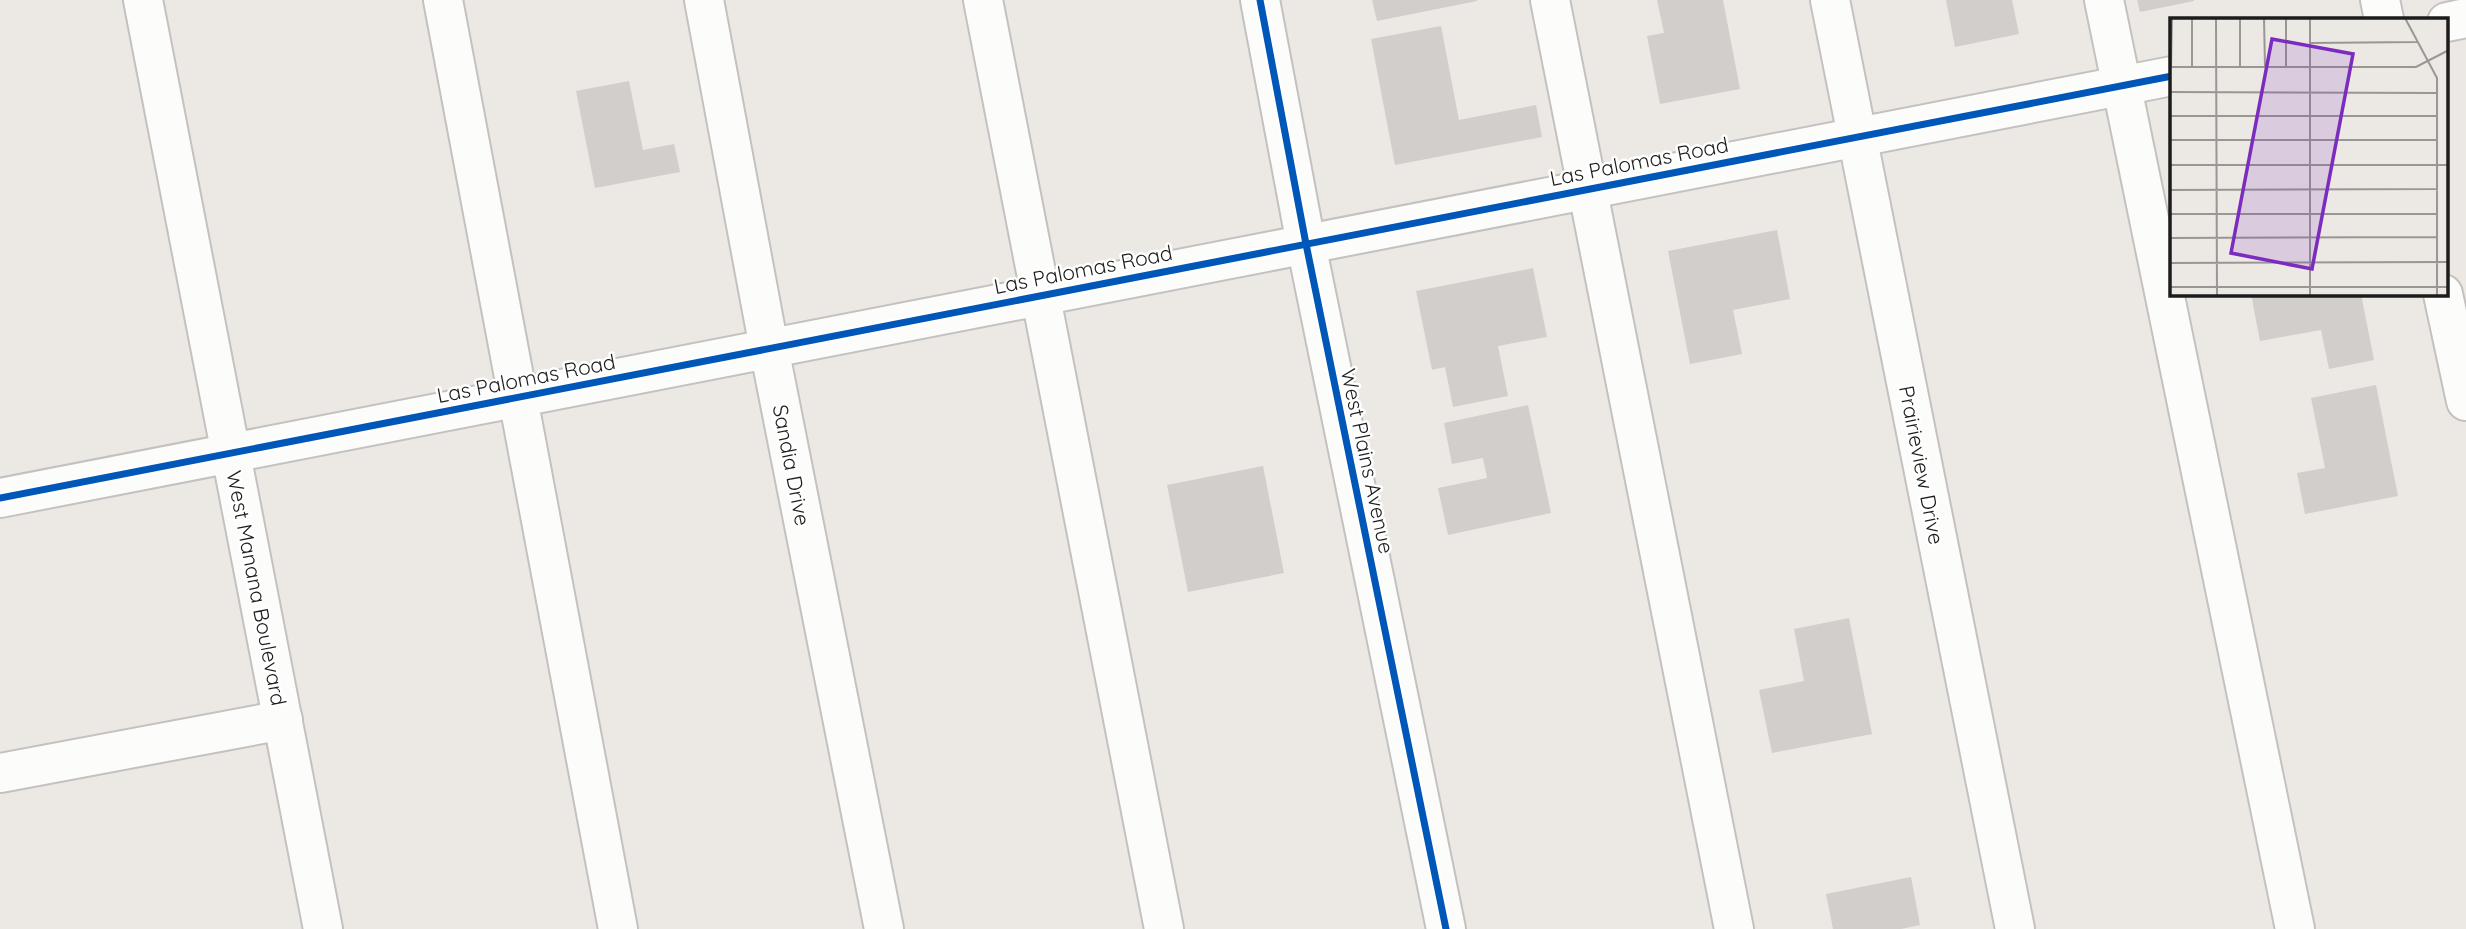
<svg xmlns="http://www.w3.org/2000/svg" width="2466" height="929" font-family="Quicksand,sans-serif">
	<rect width="100%" height="100%" fill="#ece8e4"/>
	<!-- building -->
	<g fill="#d2cecb">
		<polygon points="1372,0 1477,0 1477,1 1377,21"/>
		<polygon points="1657,0 1723,0 1740,89 1660,104 1647,36 1664,33"/>
		<polygon points="1946,0 2012,0 2019,34 1955,47"/>
		<polygon points="2137,0 2194,0 2194,1 2140,12"/>
		<polygon points="1441,26 1459,120 1536,105 1542,137 1395,165 1371,39"/>
		<polygon points="629,81 643,150 674,144 680,172 595,188 576,91"/>
		<polygon points="1777,230 1790,299 1733,310 1742,354 1690,364 1668,251"/>
		<polygon points="1533,268 1547,337 1498,346 1508,396 1453,407 1445,367 1432,370 1416,291"/>
		<polygon points="2251,294 2361,294 2374,360 2329,369 2321,330 2260,341"/>
		<polygon points="2376,385 2398,496 2305,514 2297,473 2325,468 2311,398"/>
		<polygon points="1528,405 1551,513 1448,535 1438,488 1487,478 1483,458 1452,464 1444,423"/>
		<polygon points="1263,466 1284,573 1188,592 1167,485"/>
		<polygon points="1849,618 1872,734 1772,753 1759,690 1804,681 1794,629"/>
		<polygon points="1911,877 1920,925 1901,929 1833,929 1826,894"/>
	</g>
	<g fill="none" stroke-linecap="round" stroke-linejoin="round">
		<defs>
			<g id="minor">
				<polyline points="143,0 323,929"/>
				<polyline points="443,0 618,929"/>
				<polyline points="704,0 769,348 884,929"/>
				<polyline points="983,0 1164,929"/>
				<polyline points="1260,0 1306,244 1446,929"/>
				<polyline points="1550,0 1734,929"/>
				<polyline points="1830,0 2015,929"/>
				<polyline points="2104,0 2295,929"/>
				<polyline points="2380,0 2384,19"/>
				<polyline points="2447,22 2466,18"/>
				<polyline points="2443,294 2466,401"/>
				<polyline points="0,498 2172,76"/>
				<polyline points="0,773 283,720"/>
			</g>
		</defs>
		<!-- minor casing -->
		<use href="#minor" stroke="#c4c2c0" stroke-width="42"/>
		<!-- minor -->
		<use href="#minor" stroke="#fcfcfb" stroke-width="38"/>
		<defs>
			<g id="cycleway">
				<polyline points="1260,0 1306,244 1446,929"/>
				<polyline points="0,498 2172,76"/>
			</g>
		</defs>
		<!-- cycleway casing -->
		<use href="#cycleway" stroke="#fff" stroke-width="11"/>
		<!-- cycleway -->
		<use href="#cycleway" stroke="#0057b8" stroke-width="7"/>
	</g>
	<g text-anchor="middle" dominant-baseline="central" stroke-width="5" stroke-linejoin="round" paint-order="stroke">
		<!-- street labels -->
		<g font-size="21" fill="#1c1c1c" stroke="#fff">
			<text transform="translate(1639 161) rotate(-11)">Las Palomas Road</text>
			<text transform="translate(1083 269) rotate(-11)">Las Palomas Road</text>
			<text transform="translate(526 378) rotate(-11)">Las Palomas Road</text>
			<text transform="translate(1368 461) rotate(78)">West Plains Avenue</text>
			<text transform="translate(792 465) rotate(79)">Sandia Drive</text>
			<text transform="translate(1922 465) rotate(79)">Prairieview Drive</text>
			<text transform="translate(257 588) rotate(79)">West Manana Boulevard</text>
		</g>
	</g>
	<!-- overview -->
	<g transform="translate(2170 18)">
		<rect width="278" height="278" fill="#ece8e4"/>
		<path fill="none" stroke="#999694" stroke-width="2" d="M46 0 47 278M94 0 95 49M114 0H204M140 0V278M235 0 267 60V278M140 25 247 24M0 49H246L279 32M1 49 2 0M22 49V0M70 49V0M116 49V0M0 74 268 75M0 98H268M0 122H268M0 147H279M0 172 268 171M0 196H267M0 220 267 219M0 245 279 244M0 269H279"/>
		<path fill="#7b2cbf" fill-opacity="0.15" stroke="#7b2cbf" stroke-width="3.5" d="M102 21 183 36 142 251 61 235Z"/>
		<rect width="278" height="278" fill="none" stroke="#1c1c1c" stroke-width="3.5"/>
	</g>
</svg>
